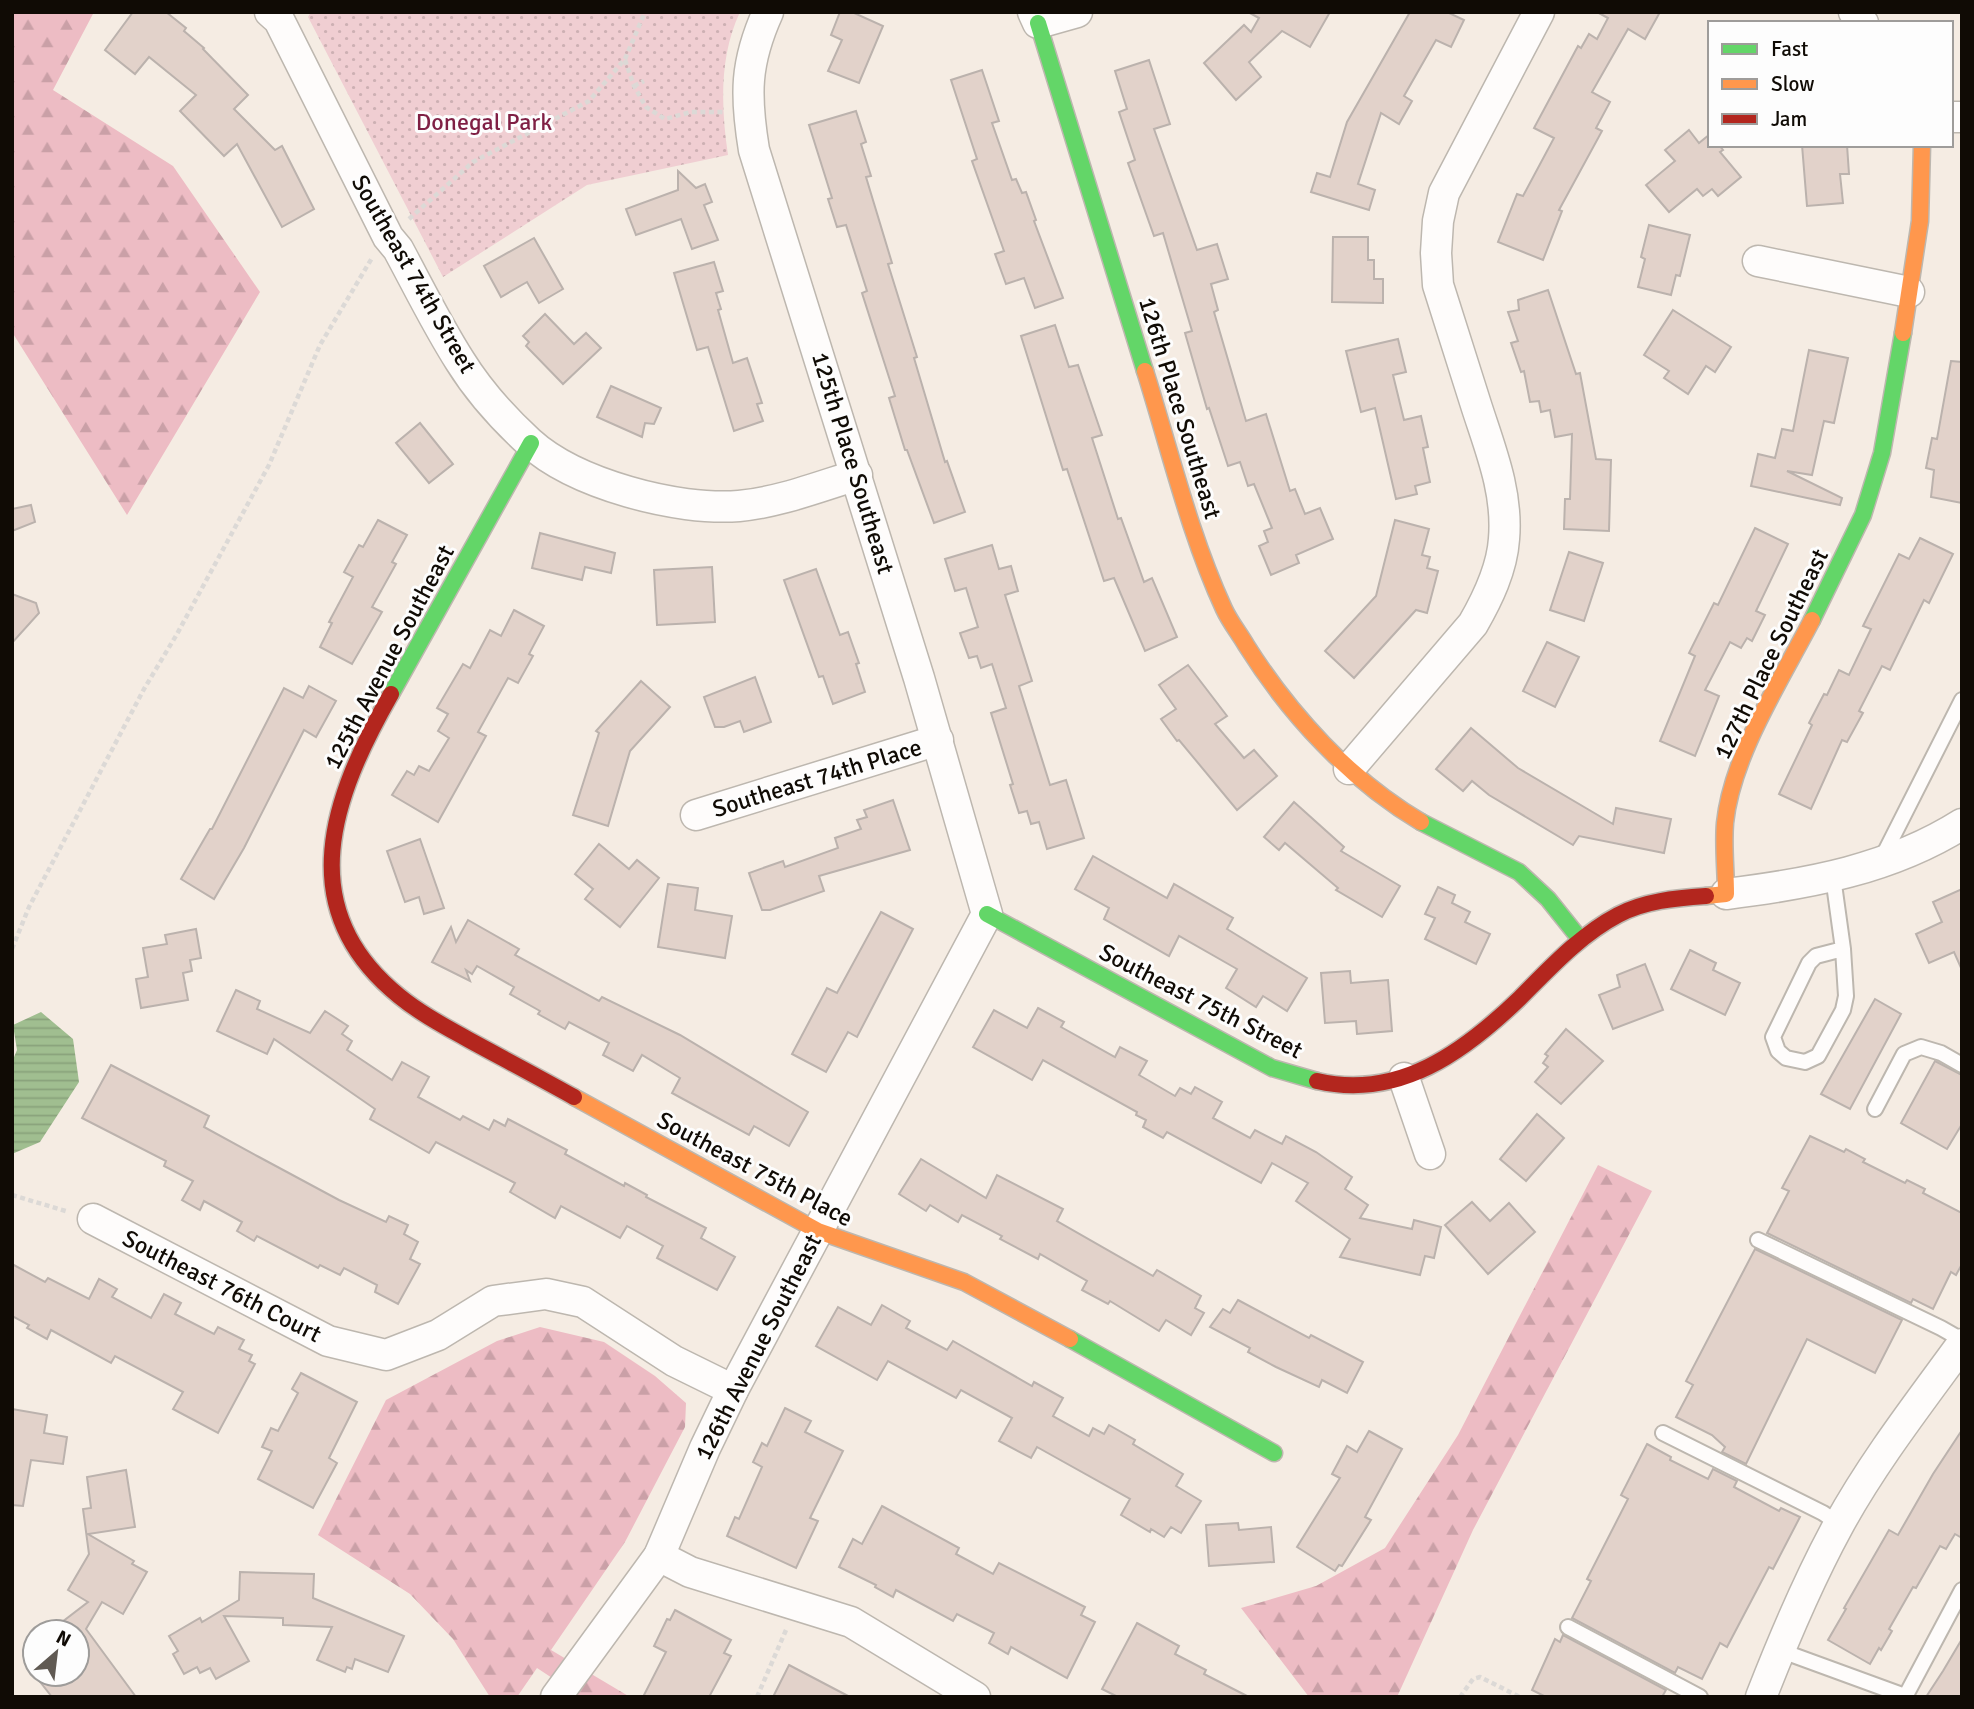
<svg xmlns="http://www.w3.org/2000/svg" width="1974" height="1709" font-family="Signika,sans-serif">
	<defs>
		<pattern id="forest-firs" width="22" height="20" patternUnits="userSpaceOnUse" patternTransform="scale(1.75)"><rect width="22" height="20" fill="#edbcc4"/><path d="M5 1l3.5 6h-7zM16 11l3.5 6h-7z" fill="#caa0a7"/></pattern>
		<pattern id="park-dots" width="8" height="8" patternUnits="userSpaceOnUse" patternTransform="scale(1.75)"><rect width="8" height="8" fill="#f0ced2"/><path d="M2 2h.1M6 6h.1" fill="none" stroke="#cdb0b3" stroke-width="1.8" stroke-linecap="round"/></pattern>
		<pattern id="water-rules" width="6" height="5" patternUnits="userSpaceOnUse" patternTransform="scale(1.75)"><rect width="6" height="5" fill="#a0be90"/><path d="M0 2.5h6" fill="none" stroke="#89a27b"/></pattern>
	</defs>
	<rect width="100%" height="100%" fill="#f5ece3"/>
	<!-- forest -->
	<g fill="url(#forest-firs)">
		<polygon points="12,12 94,12 53,90 173,166 260,292 127,515 12,332"/>
		<polygon points="1598,1165 1652,1191 1473,1530 1397,1697 1309,1697 1241,1608 1316,1586 1385,1548 1458,1435"/>
		<polygon points="540,1327 604,1342 655,1376 686,1403 685,1427 625,1542 551,1650 630,1697 581,1697 537,1668 517,1697 490,1697 453,1639 410,1594 318,1535 386,1400 497,1341"/>
	</g>
	<!-- park -->
	<path fill="url(#park-dots)" d="M311 12H740C719 56 721 108 728 155L587 185 443 277 308 17Z"/>
	<!-- water -->
	<polygon fill="url(#water-rules)" points="41,1012 73,1039 79,1082 40,1142 12,1154 12,1062 17,1050 13,1025"/>
	<!-- building -->
	<g fill="#e2d2ca" stroke="#bbb2ad" stroke-width="2">
		<polygon points="133,12 166,12 186,28 184,31 204,48 203,49 248,95 234,109 275,150 282,146 314,209 282,227 237,144 224,156 180,111 196,95 149,57 135,74 105,50"/>
		<polygon points="840,12 852,12 883,26 859,83 828,71 842,40 831,35"/>
		<polygon points="1248,12 1330,12 1310,47 1282,31 1249,62 1261,77 1236,100 1204,63 1244,25 1251,32 1259,18"/>
		<polygon points="1410,12 1447,12 1464,20 1451,47 1436,40 1404,96 1412,101 1399,124 1381,113 1358,184 1375,190 1369,210 1311,192 1317,173 1330,177 1347,122"/>
		<polygon points="1597,12 1660,12 1645,39 1628,29 1592,92 1610,102 1596,128 1602,131 1559,210 1562,211 1543,260 1498,242 1517,194 1523,196 1554,138 1534,128 1578,46 1581,48 1589,34 1597,39 1608,18"/>
		<polygon points="1149,60 1170,124 1154,129 1197,250 1217,244 1228,279 1211,284 1218,310 1214,312 1246,421 1266,414 1290,491 1295,489 1305,514 1320,508 1333,539 1296,555 1299,563 1271,575 1259,546 1268,542 1264,531 1272,528 1254,484 1248,486 1240,462 1228,466 1209,408 1207,409 1185,333 1192,331 1163,233 1154,236 1128,163 1135,160 1119,112 1127,109 1115,71"/>
		<polygon points="982,70 999,121 992,123 1012,180 1016,179 1022,193 1026,192 1036,220 1034,221 1063,298 1035,308 1024,278 1006,284 995,254 1004,251 972,161 977,159 951,80"/>
		<polygon points="856,111 866,142 861,144 871,176 866,177 892,263 888,264 917,357 914,358 945,462 947,461 965,512 934,523 907,450 905,450 889,398 895,396 862,293 867,291 846,225 837,227 828,199 832,198 809,125"/>
		<polygon points="1689,130 1699,143 1710,134 1710,145 1719,145 1723,150 1720,152 1741,177 1718,196 1712,189 1703,196 1697,189 1669,212 1646,185 1675,161 1665,150"/>
		<polygon points="1802,145 1847,145 1849,174 1840,174 1843,203 1807,206"/>
		<polygon points="678,171 696,188 705,184 712,202 704,205 718,240 692,249 681,219 636,235 626,209 678,190"/>
		<polygon points="1649,225 1690,235 1680,276 1676,275 1671,295 1638,287 1645,259 1641,257"/>
		<polygon points="1333,237 1368,237 1368,260 1374,260 1374,279 1383,279 1383,303 1332,302"/>
		<polygon points="534,238 563,289 539,303 527,282 501,297 484,266"/>
		<polygon points="714,262 723,291 716,293 721,309 718,310 733,363 747,358 762,403 757,404 763,421 734,431 708,347 697,350 674,273"/>
		<polygon points="1548,290 1576,374 1580,373 1596,459 1611,460 1609,531 1564,529 1565,499 1570,499 1572,434 1555,437 1550,410 1541,412 1539,401 1530,402 1524,371 1521,372 1511,343 1518,341 1508,312 1519,310 1518,300"/>
		<polygon points="1673,310 1731,347 1715,372 1706,366 1688,394 1664,378 1669,371 1644,355"/>
		<polygon points="545,314 574,344 586,333 601,348 563,384 526,346 529,342 523,336"/>
		<polygon points="1055,325 1069,367 1078,365 1092,406 1102,435 1092,438 1118,519 1121,518 1144,582 1152,578 1177,637 1145,651 1114,578 1104,581 1067,469 1063,470 1021,336"/>
		<polygon points="1398,339 1406,372 1393,375 1404,420 1421,416 1428,447 1423,448 1430,482 1415,486 1417,494 1396,499 1375,408 1361,412 1346,351"/>
		<polygon points="1809,350 1848,358 1834,423 1824,421 1812,475 1787,471 1842,498 1840,505 1751,486 1758,454 1775,458 1782,429 1793,431"/>
		<polygon points="1951,361 1962,362 1962,503 1931,497 1934,470 1926,468 1932,438 1937,439"/>
		<polygon points="611,386 661,408 654,424 645,423 642,437 597,417"/>
		<polygon points="420,423 453,464 429,483 396,443"/>
		<polygon points="31,505 35,522 12,531 12,509"/>
		<polygon points="378,520 407,535 392,562 396,564 372,607 382,612 352,664 320,647 332,623 329,622 353,577 344,572 359,545 363,547"/>
		<polygon points="1395,520 1429,529 1422,555 1430,557 1427,568 1438,571 1427,613 1416,610 1354,678 1325,651 1376,596"/>
		<polygon points="1755,528 1788,544 1756,611 1765,615 1752,641 1747,638 1741,648 1730,642 1705,690 1719,696 1695,756 1660,741 1695,656 1689,653 1714,603 1718,605"/>
		<polygon points="540,533 615,553 611,573 585,567 582,580 532,568"/>
		<polygon points="1920,538 1953,554 1929,603 1924,600 1890,670 1882,666 1859,711 1863,713 1847,742 1842,740 1811,809 1779,794 1812,725 1809,723 1824,694 1827,695 1839,670 1849,675 1871,629 1863,626 1899,554 1909,559"/>
		<polygon points="992,545 999,569 1011,566 1018,591 1005,595 1032,681 1019,686 1050,785 1066,780 1084,838 1047,849 1039,822 1031,824 1027,811 1019,813 1010,785 1013,784 991,713 1006,708 992,664 981,668 977,656 969,658 960,633 978,627 966,588 955,591 945,559"/>
		<polygon points="1569,552 1603,563 1584,621 1550,610"/>
		<polygon points="712,567 715,622 657,625 654,570"/>
		<polygon points="816,569 840,635 848,632 859,663 856,664 865,692 833,704 823,676 819,677 784,580"/>
		<polygon points="12,594 36,603 39,613 12,643"/>
		<polygon points="514,610 544,626 529,654 533,656 518,683 508,678 478,732 486,736 438,822 392,795 407,771 414,775 419,766 429,771 449,738 438,731 448,714 437,708 463,664 470,668 490,630 501,636"/>
		<polygon points="1547,642 1579,657 1555,707 1523,691"/>
		<polygon points="1188,665 1227,716 1215,724 1244,758 1254,750 1277,776 1237,810 1179,740 1177,741 1161,719 1176,709 1159,685"/>
		<polygon points="755,677 771,722 744,732 740,721 724,727 715,727 704,697"/>
		<polygon points="641,681 670,707 630,751 608,826 573,815 599,733 596,731"/>
		<polygon points="309,686 336,701 316,737 304,730 244,848 214,899 181,879 210,829 212,829 284,688 303,698"/>
		<polygon points="1471,728 1518,768 1613,824 1616,808 1671,819 1664,853 1579,836 1573,845 1489,795 1472,781 1463,791 1436,769"/>
		<polygon points="893,800 910,850 819,876 824,891 770,910 762,910 749,873 783,861 785,867 838,848 835,838 861,829 857,820 867,817 864,810"/>
		<polygon points="1294,802 1344,847 1341,851 1400,886 1382,917 1336,890 1338,888 1285,843 1279,850 1264,837"/>
		<polygon points="420,839 444,908 424,914 419,897 405,902 387,851"/>
		<polygon points="599,844 629,869 637,860 659,878 620,927 585,899 593,889 575,874"/>
		<polygon points="1093,856 1167,898 1174,884 1233,918 1227,929 1307,978 1287,1011 1263,996 1256,1007 1226,988 1237,969 1179,936 1169,956 1104,919 1109,908 1075,889"/>
		<polygon points="668,884 698,888 695,910 732,916 725,958 658,947"/>
		<polygon points="1438,887 1455,895 1452,903 1470,912 1465,922 1490,934 1476,964 1425,939 1435,918 1425,914"/>
		<polygon points="1962,889 1962,970 1954,952 1929,963 1916,934 1942,922 1933,902"/>
		<polygon points="881,912 913,929 857,1037 848,1032 826,1072 792,1054 827,988 837,993"/>
		<polygon points="468,920 519,949 515,955 599,1001 602,997 680,1035 808,1112 789,1146 754,1126 749,1135 672,1093 680,1078 642,1055 633,1071 603,1055 609,1043 569,1022 565,1029 538,1014 540,1011 510,994 514,987 477,966 472,974 466,970 470,981 432,962 451,927 456,942"/>
		<polygon points="196,929 201,958 190,960 192,971 183,973 188,1000 141,1008 136,979 148,977 143,948 167,944 165,935"/>
		<polygon points="1690,950 1716,963 1713,970 1740,983 1725,1015 1671,989"/>
		<polygon points="1645,964 1663,1010 1613,1029 1599,995 1620,987 1617,975"/>
		<polygon points="1350,971 1351,983 1388,980 1392,1031 1357,1034 1356,1021 1325,1023 1321,973"/>
		<polygon points="236,990 260,1001 257,1009 310,1033 325,1011 348,1026 342,1034 352,1041 347,1050 392,1080 402,1062 429,1077 418,1097 460,1120 463,1116 489,1130 494,1120 505,1126 508,1119 567,1150 565,1154 624,1186 625,1183 647,1195 646,1197 706,1228 701,1238 735,1257 717,1290 657,1258 663,1246 627,1226 620,1238 561,1206 555,1218 510,1192 515,1183 436,1142 429,1153 370,1119 375,1109 274,1039 267,1054 217,1031"/>
		<polygon points="1875,999 1901,1014 1850,1109 1821,1094"/>
		<polygon points="1038,1008 1064,1022 1061,1027 1115,1057 1120,1047 1147,1061 1139,1075 1175,1096 1180,1088 1191,1094 1195,1087 1222,1102 1213,1118 1250,1138 1255,1130 1282,1144 1286,1136 1316,1152 1352,1177 1345,1189 1368,1205 1360,1218 1412,1229 1414,1220 1441,1227 1434,1258 1425,1256 1420,1275 1340,1257 1350,1239 1296,1201 1308,1183 1272,1163 1261,1183 1167,1132 1163,1138 1143,1127 1146,1120 1136,1115 1137,1112 1043,1060 1032,1080 973,1047 994,1010 1027,1028"/>
		<polygon points="1566,1029 1603,1061 1561,1104 1535,1082 1548,1067 1543,1063 1548,1056 1545,1054"/>
		<polygon points="1935,1061 1962,1075 1962,1124 1947,1149 1901,1123"/>
		<polygon points="111,1065 209,1116 204,1127 259,1157 339,1200 386,1222 389,1216 408,1225 404,1234 418,1242 410,1259 420,1264 398,1304 375,1292 377,1285 344,1268 340,1275 320,1265 318,1268 257,1236 254,1241 237,1231 242,1222 204,1201 200,1210 182,1200 193,1181 164,1166 166,1161 82,1118"/>
		<polygon points="1537,1114 1564,1138 1526,1181 1500,1159"/>
		<polygon points="1810,1136 1844,1152 1846,1149 1865,1159 1863,1162 1905,1183 1907,1180 1925,1189 1923,1193 1962,1213 1962,1264 1956,1275 1951,1272 1933,1309 1913,1299 1911,1303 1767,1233 1789,1191 1782,1188"/>
		<polygon points="921,1159 986,1198 997,1175 1063,1209 1057,1221 1153,1276 1157,1270 1201,1296 1195,1308 1204,1313 1191,1335 1166,1320 1159,1331 1110,1301 1108,1304 1082,1290 1087,1281 1040,1254 1038,1259 1000,1239 1002,1236 962,1215 958,1222 930,1205 926,1211 899,1194"/>
		<polygon points="1472,1202 1490,1221 1509,1203 1535,1232 1488,1274 1445,1225"/>
		<polygon points="1755,1249 1902,1320 1875,1373 1807,1339 1746,1464 1722,1452 1725,1447 1712,1435 1676,1417 1693,1385 1686,1381"/>
		<polygon points="12,1264 45,1282 48,1278 89,1299 99,1279 117,1289 112,1297 151,1318 164,1294 181,1303 175,1314 214,1334 218,1327 244,1340 239,1349 252,1355 249,1361 255,1364 218,1433 173,1409 183,1392 115,1356 111,1363 51,1330 47,1339 27,1328 29,1325 12,1316"/>
		<polygon points="1238,1300 1309,1338 1311,1335 1363,1362 1347,1393 1322,1380 1319,1387 1276,1367 1248,1352 1250,1348 1210,1327 1223,1309 1230,1313"/>
		<polygon points="882,1305 910,1321 906,1328 947,1350 953,1341 1032,1386 1034,1382 1063,1398 1053,1416 1089,1436 1093,1428 1104,1434 1109,1425 1135,1440 1133,1444 1183,1474 1176,1486 1201,1501 1181,1533 1171,1527 1164,1537 1151,1529 1150,1532 1121,1515 1130,1499 1037,1447 1031,1458 999,1441 1012,1418 961,1390 956,1398 888,1361 877,1380 816,1346 838,1307 871,1325"/>
		<polygon points="301,1373 357,1402 329,1458 337,1463 313,1508 258,1479 272,1451 262,1447 271,1428 278,1431 298,1393 292,1389"/>
		<polygon points="785,1408 811,1421 805,1432 843,1451 810,1518 818,1521 796,1568 727,1536 735,1517 739,1519 762,1467 753,1462 762,1443 767,1446"/>
		<polygon points="12,1409 47,1415 44,1433 67,1437 63,1464 31,1460 23,1506 12,1505"/>
		<polygon points="1962,1430 1962,1538 1955,1534 1946,1549 1940,1546 1916,1588 1913,1587 1889,1629 1892,1631 1881,1650 1879,1648 1870,1664 1828,1640 1846,1609 1844,1608 1889,1530 1898,1535 1933,1474"/>
		<polygon points="1369,1431 1402,1449 1365,1517 1371,1520 1342,1566 1339,1565 1335,1571 1297,1547 1340,1478 1332,1474 1347,1446 1357,1452"/>
		<polygon points="1647,1444 1671,1457 1670,1460 1708,1479 1713,1469 1737,1481 1734,1487 1779,1511 1781,1508 1800,1517 1773,1569 1769,1567 1727,1647 1720,1643 1702,1679 1678,1667 1675,1673 1572,1618 1591,1581 1587,1579 1628,1499 1621,1495"/>
		<polygon points="126,1470 135,1527 88,1534 134,1561 132,1564 147,1572 123,1614 102,1602 86,1629 136,1697 52,1697 34,1674 77,1674 77,1632 49,1632 88,1602 68,1590 89,1554 83,1509 91,1508 87,1477"/>
		<polygon points="882,1506 959,1548 956,1554 993,1574 999,1563 1085,1607 1081,1615 1095,1622 1067,1678 1011,1647 1008,1654 989,1643 994,1633 957,1614 953,1621 896,1590 893,1597 875,1587 876,1585 839,1567 853,1539 862,1544"/>
		<polygon points="1238,1523 1239,1530 1271,1527 1274,1562 1209,1566 1206,1525"/>
		<polygon points="240,1572 314,1574 313,1598 404,1636 388,1672 355,1659 352,1669 347,1667 345,1672 317,1660 332,1627 283,1625 283,1618 224,1616 249,1661 216,1679 210,1668 200,1673 197,1667 184,1674 173,1654 178,1651 169,1636 200,1618 202,1622 239,1600"/>
		<polygon points="675,1610 731,1640 724,1653 731,1656 709,1697 643,1697 666,1652 654,1646 667,1619 670,1620"/>
		<polygon points="1137,1623 1179,1646 1175,1654 1206,1670 1204,1674 1249,1697 1118,1697 1102,1689"/>
		<polygon points="1563,1635 1666,1690 1662,1697 1546,1697 1532,1690 1555,1639 1560,1642"/>
		<polygon points="1962,1639 1962,1697 1926,1697 1943,1671"/>
		<polygon points="789,1665 850,1697 773,1697"/>
	</g>
	<g fill="none" stroke-linecap="round" stroke-linejoin="round">
		<defs>
			<g id="lane">
				<polyline points="1882,858 1962,700"/>
				<polyline points="1833,877 1843,949 1846,996 1843,1010 1818,1056 1805,1062 1786,1058 1778,1051 1773,1037 1809,963 1816,956 1843,949"/>
				<polyline points="1875,1109 1904,1054 1921,1047 1941,1053 1962,1065"/>
				<polyline points="1758,1240 1941,1328 1962,1340"/>
				<polyline points="1663,1433 1823,1513 1839,1524"/>
				<polyline points="1568,1627 1700,1697"/>
				<polyline points="1779,1650 1905,1696"/>
				<polyline points="1905,1697 1962,1590"/>
			</g>
			<g id="street">
				<path d="M270 12 279 20 388 237 398 249C418 286 437 325 460 361 478 390 504 419 529 442 575 484 677 511 739 506 780 502 818 487 857 475"/>
				<polyline points="1033,12 1038,23 1077,12"/>
				<polyline points="1854,12 1863,23"/>
				<polyline points="1951,117 1962,117"/>
				<polyline points="1758,261 1909,292"/>
				<path d="M1349 769 1473 624C1488 598 1502 569 1504 539 1508 493 1491 451 1477 408 1464 367 1451 326 1438 285L1436 253 1438 221 1444 193 1539 12"/>
				<polyline points="696,815 938,740"/>
				<path d="M1726 894C1808 884 1891 869 1962 824"/>
				<polyline points="1404,1078 1430,1154"/>
				<polyline points="93,1219 328,1341 386,1355 438,1335 493,1301 546,1294 583,1302 674,1361 733,1390"/>
				<polyline points="659,1556 690,1572 851,1622 975,1697"/>
				<path d="M556 1697 659 1556 705 1448 733 1390 987 914 919 678 754 150C745 95 745 63 768 12"/>
				<path d="M1761 1697C1784 1638 1808 1581 1838 1526 1873 1462 1919 1403 1962 1344"/>
			</g>
			<g id="fast">
				<polyline points="1038,23 1145,371"/>
				<polyline points="1812,620 1863,515 1882,453 1903,333"/>
				<polyline points="391,694 531,443"/>
				<polyline points="1421,822 1519,872 1548,899 1580,939"/>
				<polyline points="987,914 1272,1068 1317,1081"/>
				<polyline points="1070,1339 1274,1453"/>
			</g>
			<g id="slow">
				<polyline points="1903,333 1920,221 1922,145"/>
				<path d="M1145 371C1170 450 1189 533 1224 609 1230 622 1239 633 1246 645 1290 715 1350 780 1421 822"/>
				<path d="M1706 896 1726 894C1726 871 1723 846 1725 823 1732 755 1781 680 1812 620"/>
				<polyline points="574,1097 818,1231 964,1282 1070,1339"/>
			</g>
			<g id="jam">
				<path d="M391 694C333 796 290 908 399 996 421 1014 446 1027 471 1041 506 1060 540 1078 574 1097"/>
				<path d="M1317 1081C1399 1100 1464 1052 1520 998 1550 968 1580 935 1618 915 1644 901 1676 898 1706 896"/>
			</g>
		</defs>
		<!-- lane casing -->
		<use href="#lane" stroke="#bdb7af" stroke-width="18"/>
		<!-- street casing -->
		<use href="#street" stroke="#bdb7af" stroke-width="33"/>
		<!-- fast casing -->
		<use href="#fast" stroke="#bdb7af" stroke-width="19"/>
		<!-- slow casing -->
		<use href="#slow" stroke="#bdb7af" stroke-width="19"/>
		<!-- jam casing -->
		<use href="#jam" stroke="#bdb7af" stroke-width="19"/>
		<!-- path -->
		<g stroke="#dcd9d6" stroke-width="4.5" stroke-dasharray="5 3.5" stroke-linecap="butt">
			<polyline points="625,60 634,86 646,107 665,119 691,112 724,112"/>
			<polyline points="634,86 644,81"/>
			<polyline points="409,219 473,162 589,101 625,59 645,12"/>
			<polyline points="12,949 29,907 144,689 177,634 269,465 320,345 372,258"/>
			<polyline points="12,1195 69,1212"/>
			<polyline points="757,1697 786,1630"/>
			<polyline points="1460,1697 1473,1679 1480,1677 1520,1697"/>
		</g>
		<!-- lane -->
		<use href="#lane" stroke="#fefcfb" stroke-width="14"/>
		<!-- street -->
		<use href="#street" stroke="#fefcfb" stroke-width="30"/>
		<!-- fast -->
		<use href="#fast" stroke="#63d668" stroke-width="16"/>
		<!-- slow -->
		<use href="#slow" stroke="#ff974d" stroke-width="16"/>
		<!-- jam -->
		<use href="#jam" stroke="#b3261e" stroke-width="16"/>
	</g>
	<g text-anchor="middle" dominant-baseline="central" stroke-width="6" stroke-linejoin="round" paint-order="stroke">
		<!-- park labels -->
		<g font-size="24" fill="#7f1f44" stroke="#fdfdfd">
			<text x="484" y="122">Donegal Park</text>
		</g>
		<!-- street labels -->
		<g font-size="24" fill="#100b05" stroke="#fdfdfd">
			<text transform="translate(414 274) rotate(60)">Southeast 74th Street</text>
			<text transform="translate(1180 408) rotate(73)">126th Place Southeast</text>
			<text transform="translate(853 463) rotate(73)">125th Place Southeast</text>
			<text transform="translate(1771 654) rotate(-64)">127th Place Southeast</text>
			<text transform="translate(389 657) rotate(-62)">125th Avenue Southeast</text>
			<text transform="translate(817 778) rotate(-17)">Southeast 74th Place</text>
			<text transform="translate(1201 1001) rotate(27)">Southeast 75th Street</text>
			<text transform="translate(755 1169) rotate(28)">Southeast 75th Place</text>
			<text transform="translate(222 1286) rotate(27)">Southeast 76th Court</text>
			<text transform="translate(758 1347) rotate(-63)">126th Avenue Southeast</text>
		</g>
	</g>
	<!-- border -->
	<rect width="1974" height="1709" fill="none" stroke="#100b05" stroke-width="28"/>
	<!-- legend -->
	<rect x="1708" y="21" width="245" height="126" fill="#fdfdfd" stroke="#9e9c9a" stroke-width="2"/>
	<rect x="1722" y="44" width="35" height="10" fill="#63d668" stroke="#9e9c9a" stroke-width="2"/>
	<text x="1771" y="56" font-size="21" fill="#100b05">Fast</text>
	<rect x="1722" y="79" width="35" height="10" fill="#ff974d" stroke="#9e9c9a" stroke-width="2"/>
	<text x="1771" y="91" font-size="21" fill="#100b05">Slow</text>
	<rect x="1722" y="114" width="35" height="10" fill="#b3261e" stroke="#9e9c9a" stroke-width="2"/>
	<text x="1771" y="126" font-size="21" fill="#100b05">Jam</text>
	<!-- north arrow -->
	<g transform="translate(56 1653) rotate(28)"><circle r="33" fill="#fdfdfd" stroke="#9e9c9a" stroke-width="2"/>
	<path d="M0-5L12 26L0 18L-12 26Z" fill="#605a53"/>
	<text y="-10" font-size="19" font-weight="bold" text-anchor="middle" fill="#100b05">N</text>
	</g>
</svg>
